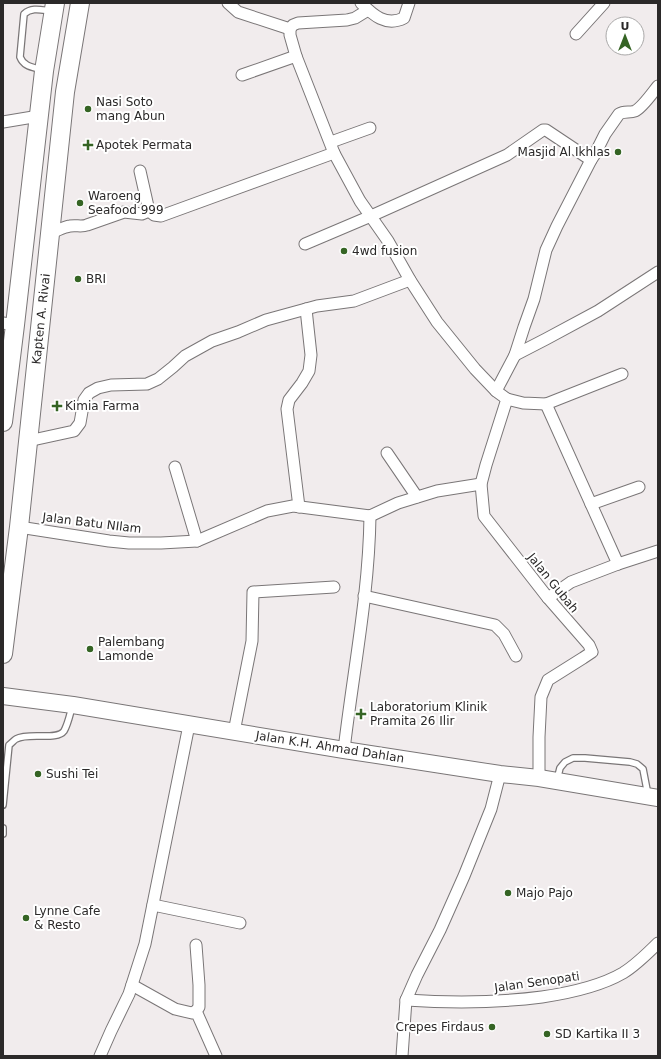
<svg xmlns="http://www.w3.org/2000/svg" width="661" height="1059" font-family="'DejaVu Sans',sans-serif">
	<rect width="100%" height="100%" fill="#f1eced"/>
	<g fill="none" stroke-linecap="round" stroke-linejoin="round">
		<defs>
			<g id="lane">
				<path d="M42 70C33 67 24 67 20 57L24 14C32 7 41 10 51 11"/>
				<polyline points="557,780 560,768 565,762 573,758 585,758 630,762 637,764 643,769 648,795"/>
				<path d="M3 805 9 745C12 743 14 740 16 739 29 732 57 741 64 731 68 724 70 714 72 707"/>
				<polyline points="3,828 3,834"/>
			</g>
			<g id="street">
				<polyline points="228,3 238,12 290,29"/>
				<path d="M361 3C373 15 386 27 404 18L409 3"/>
				<polyline points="368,10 355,18 347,20 298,23 293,25 290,29 290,35 296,56 334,153 360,201 388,241 410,280 437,322 475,369 496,391 507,399 486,465 481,484 484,516 548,598 589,645 592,652 583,658 548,680 541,697 539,737 539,778"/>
				<polyline points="576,34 604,3"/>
				<polyline points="242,75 296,56"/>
				<polyline points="3,122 39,116"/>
				<polyline points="331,142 370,128"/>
				<polyline points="140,171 149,211 154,215 161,216 334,153"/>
				<path d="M50 233C57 231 63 227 70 226 76 225 82 227 87 225L124 212 142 214 149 211"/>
				<polyline points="305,244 371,216 507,155 543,130 546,130 591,160"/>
				<polyline points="3,323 15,325"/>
				<polyline points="515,355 546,339 598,311 658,272"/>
				<path d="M496 391 515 355 524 327 534 299 546 250 557 226 591 160 595 154 605 134 619 114C624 111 630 113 635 111 642 108 653 92 658 86"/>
				<polyline points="507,399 523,403 546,404"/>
				<polyline points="28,441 74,431 80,423 84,400 89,393 98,388 111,385 147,384 158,379 173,367 185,356 212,341 238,332 266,320 317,306 354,301 410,280"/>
				<polyline points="387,453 417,497"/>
				<polyline points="175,467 197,541"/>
				<polyline points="591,504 639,487"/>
				<polyline points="299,507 287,409 289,400 302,383 309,371 311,355 306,309"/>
				<polyline points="370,516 398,503 437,491 481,484"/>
				<polyline points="19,527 109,541 129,543 161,543 197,541 267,511 293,506 370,516"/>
				<polyline points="618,564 546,404 622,374"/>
				<polyline points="364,596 495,625 504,634 516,656"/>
				<polyline points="548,598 571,582 618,564 658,551"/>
				<polyline points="234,732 252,641 253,592 334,587"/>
				<path d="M344 750C353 672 369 594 370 516"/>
				<polyline points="153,905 240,923"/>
				<polyline points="132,985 175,1009 192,1013 196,1011 199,1007 199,985 196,945"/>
				<path d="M406 1000C452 1003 496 1003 542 997 569 993 599 987 623 973 636 965 647 954 658 943"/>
				<polyline points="196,1011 216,1056"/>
				<polyline points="100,1056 111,1031 129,994 145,944 189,725"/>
				<polyline points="402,1056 406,1000 417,975 440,930 464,876 491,809 500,774"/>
			</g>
			<polyline id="secondary" points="3,696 73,705 344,750 500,774 539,778 658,798"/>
			<g id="primary">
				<polyline points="3,422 15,325 44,71 55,3"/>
				<polyline points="3,654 19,527 65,92 80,3"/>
			</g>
		</defs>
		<!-- lane casing -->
		<use href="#lane" stroke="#7a7677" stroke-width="8"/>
		<!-- street casing -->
		<use href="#street" stroke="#7a7677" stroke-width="13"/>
		<!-- secondary casing -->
		<use href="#secondary" stroke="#7a7677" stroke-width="18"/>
		<!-- primary casing -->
		<use href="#primary" stroke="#7a7677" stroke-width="20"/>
		<!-- lane -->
		<use href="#lane" stroke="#fff" stroke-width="5.5"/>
		<!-- street -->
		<use href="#street" stroke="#fff" stroke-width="11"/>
		<!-- secondary -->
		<use href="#secondary" stroke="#fff" stroke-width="16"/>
		<!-- primary -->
		<use href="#primary" stroke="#fff" stroke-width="18"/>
	</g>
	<!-- markers -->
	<g fill="#356424" stroke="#fff" stroke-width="1.5">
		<circle cx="88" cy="109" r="4"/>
		<path d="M86 139h4v4h4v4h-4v4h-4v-4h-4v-4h4z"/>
		<circle cx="618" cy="152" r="4"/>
		<circle cx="80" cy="203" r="4"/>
		<circle cx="344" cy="251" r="4"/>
		<circle cx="78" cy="279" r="4"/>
		<path d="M55 400h4v4h4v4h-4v4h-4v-4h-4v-4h4z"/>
		<circle cx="90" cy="649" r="4"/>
		<path d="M359 708h4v4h4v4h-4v4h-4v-4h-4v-4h4z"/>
		<circle cx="38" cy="774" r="4"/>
		<circle cx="508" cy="893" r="4"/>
		<circle cx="26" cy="918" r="4"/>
		<circle cx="492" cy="1027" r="4"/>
		<circle cx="547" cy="1034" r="4"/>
	</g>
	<g text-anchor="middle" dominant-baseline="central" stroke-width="4" stroke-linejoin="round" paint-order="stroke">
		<!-- poi labels -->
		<g font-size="12" fill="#2b2929" stroke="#fff" text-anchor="start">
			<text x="96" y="102">Nasi Soto<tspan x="96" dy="14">mang Abun</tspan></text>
			<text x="96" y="145">Apotek Permata</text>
			<text x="610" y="152" text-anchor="end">Masjid Al Ikhlas</text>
			<text x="88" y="196">Waroeng<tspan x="88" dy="14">Seafood 999</tspan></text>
			<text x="352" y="251">4wd fusion</text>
			<text x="86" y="279">BRI</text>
			<text x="65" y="406">Kimia Farma</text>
			<text x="98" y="642">Palembang<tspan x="98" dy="14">Lamonde</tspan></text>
			<text x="370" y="707">Laboratorium Klinik<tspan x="370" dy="14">Pramita 26 Ilir</tspan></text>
			<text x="46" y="774">Sushi Tei</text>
			<text x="516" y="893">Majo Pajo</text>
			<text x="34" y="911">Lynne Cafe<tspan x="34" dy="14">&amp; Resto</tspan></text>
			<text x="484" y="1027" text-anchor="end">Crepes Firdaus</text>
			<text x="555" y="1034">SD Kartika II 3</text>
		</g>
		<!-- street labels -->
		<g font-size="12" fill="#2b2929" stroke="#fff">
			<text transform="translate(41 319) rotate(-84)">Kapten A. Rivai</text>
			<text transform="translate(92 523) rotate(7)">Jalan Batu NIlam</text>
			<text transform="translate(553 583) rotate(51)">Jalan Gubah</text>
			<text transform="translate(330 747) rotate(9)">Jalan K.H. Ahmad Dahlan</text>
			<text transform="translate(537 982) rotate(-8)">Jalan Senopati</text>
		</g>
	</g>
	<!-- border -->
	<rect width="661" height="1059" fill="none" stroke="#2b2929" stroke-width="8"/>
	<!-- north arrow -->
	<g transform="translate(625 36)"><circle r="19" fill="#ffffff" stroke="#aaa9a9"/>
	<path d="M0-3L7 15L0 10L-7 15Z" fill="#356424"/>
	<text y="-6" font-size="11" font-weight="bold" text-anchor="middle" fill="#2b2929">U</text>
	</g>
</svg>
